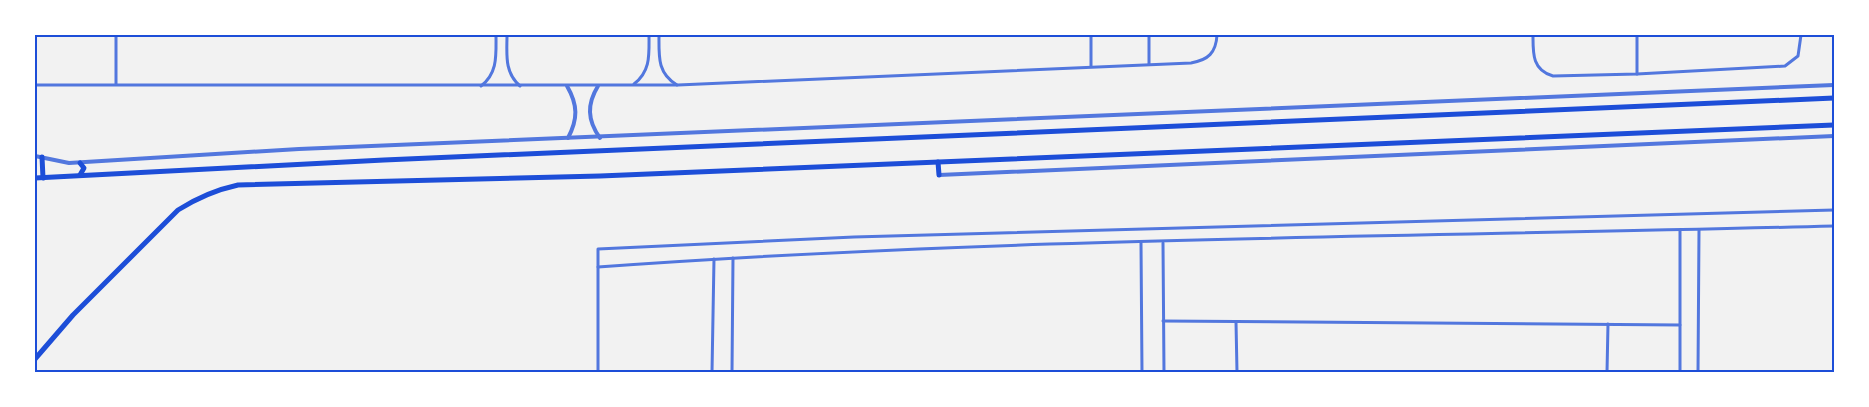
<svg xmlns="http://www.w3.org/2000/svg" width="1869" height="407" font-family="Lato,sans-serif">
	<rect width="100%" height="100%" fill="#f2f2f2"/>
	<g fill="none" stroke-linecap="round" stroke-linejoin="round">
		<!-- minor -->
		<g stroke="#5277de" stroke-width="3">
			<path d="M507 35C507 54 504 72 520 86"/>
			<path d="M659 35C659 56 657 73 677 85"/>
			<polyline points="1091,35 1091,66"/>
			<path d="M1533 35C1533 53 1532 70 1553 76L1637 74 1785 66 1798 56 1801 35"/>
			<polyline points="1637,35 1637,74"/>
			<polyline points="1149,64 1149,35"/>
			<polyline points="116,84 116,35"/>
			<path d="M634 84C651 71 649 54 649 35"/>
			<path d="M35 85H678L1191 63C1208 60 1216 53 1217 35"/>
			<path d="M481 86C498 73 496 55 496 35"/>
			<polyline points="1141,243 1142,372"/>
			<polyline points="1163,243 1164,372"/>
			<path d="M598 267C1009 237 1422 237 1834 226"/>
			<polyline points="1163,321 1680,325"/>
			<polyline points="1236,322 1237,372"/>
			<polyline points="598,372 598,249 854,237 1834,210"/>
			<polyline points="712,372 714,259"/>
			<polyline points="732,372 733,258"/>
			<polyline points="1607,372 1608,324"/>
			<polyline points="1680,372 1680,230"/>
			<polyline points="1698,372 1699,230"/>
		</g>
		<!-- tertiary -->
		<g stroke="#5277de" stroke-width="4">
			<path d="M567 86C578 105 578 119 568 138"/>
			<path d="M598 86C587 104 587 120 600 138"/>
			<polyline points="35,156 69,163 299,149 1834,85"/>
			<polyline points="939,175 1834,136"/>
		</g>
		<!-- primary -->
		<g stroke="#1d4ed8" stroke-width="5">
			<polyline points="42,157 43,178"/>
			<polyline points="938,162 939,175"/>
			<polyline points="80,163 84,168 80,175"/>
			<polyline points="35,178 384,160 1834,98"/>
			<path d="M35 359 73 315 178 210C197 198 215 190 238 185L600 176 1834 125"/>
		</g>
	</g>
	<!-- border -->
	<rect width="1869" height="407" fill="none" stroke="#ffffff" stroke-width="72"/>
	<rect x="36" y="36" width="1797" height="335" fill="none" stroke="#1d4ed8" stroke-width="2"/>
</svg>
